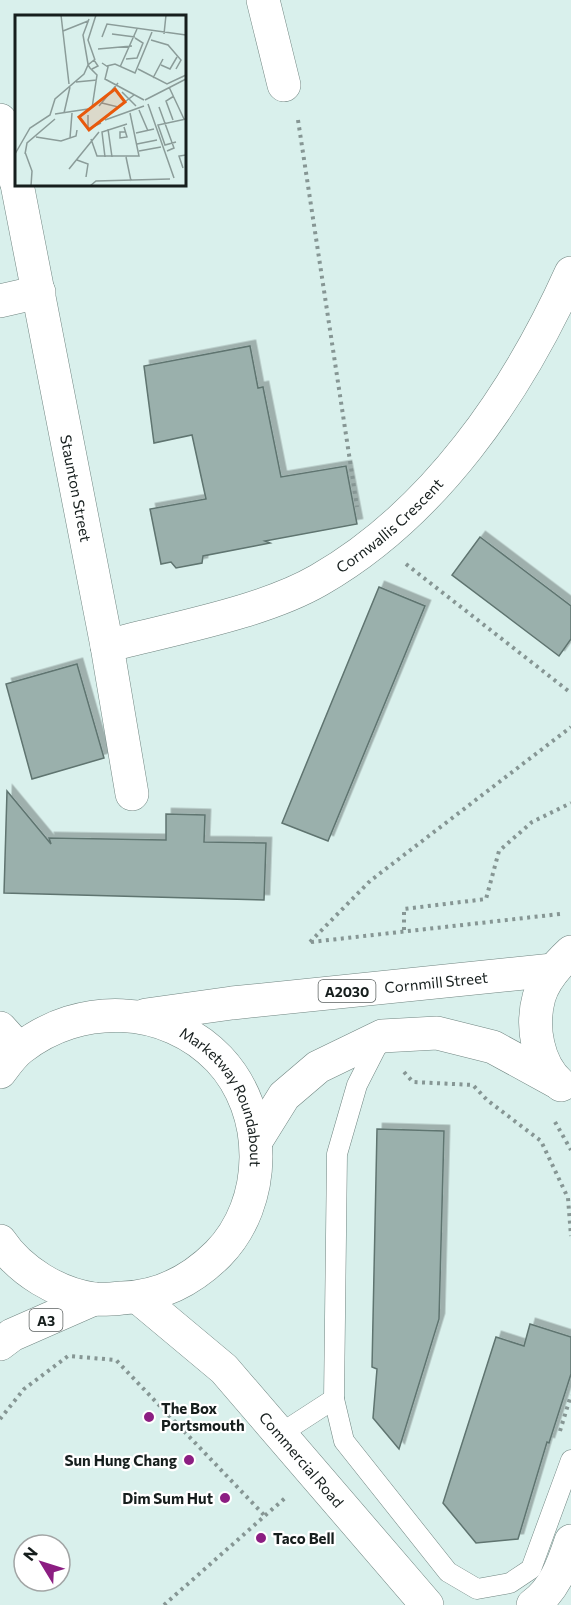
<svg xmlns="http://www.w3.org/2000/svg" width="571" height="1605" font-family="Commissioner,sans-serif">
	<defs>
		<filter id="shadow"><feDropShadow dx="5.5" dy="-5.5" stdDeviation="0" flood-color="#0004"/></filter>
	</defs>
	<rect width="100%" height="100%" fill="#d9f0ec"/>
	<!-- building -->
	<g fill="#9ab0ac" stroke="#5f7470" stroke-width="1.5" filter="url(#shadow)">
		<polygon points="250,346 258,388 263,387 281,477 346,466 357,524 265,541 270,543 203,556 202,563 176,568 171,562 161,564 150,509 206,499 192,435 154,443 144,366"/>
		<polygon points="480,537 571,606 571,639 559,656 452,575"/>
		<polygon points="379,587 425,606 328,841 282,823"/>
		<polygon points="77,664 104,758 32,779 6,684"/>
		<polygon points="7,791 51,844 49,838 166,840 166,814 205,815 204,842 266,843 264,900 4,893"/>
		<polygon points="377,1129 444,1131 439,1319 399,1449 373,1418 377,1369 372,1367"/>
		<polygon points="530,1324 571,1337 571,1374 549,1443 547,1442 518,1539 476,1543 443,1503 496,1337 524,1346"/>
	</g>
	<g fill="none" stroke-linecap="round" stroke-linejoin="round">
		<defs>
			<g id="service">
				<polyline points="381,1038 357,1085 337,1154 334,1399 344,1441 448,1572 477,1589 510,1583 531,1569 571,1460"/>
				<polyline points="280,1434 334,1399"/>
			</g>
			<g id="minor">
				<polyline points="263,0 284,85"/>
				<polyline points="0,120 16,181"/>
				<path id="s1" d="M17 184 107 646 132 794"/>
				<polyline points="0,301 39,292"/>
				<path id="s2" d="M107 646C170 629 262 613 319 580 434 514 517 393 571 273"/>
				<path id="s3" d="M139 1298 224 1369 427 1605"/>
				<path d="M533 1605C554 1590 563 1565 571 1541"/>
			</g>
			<g id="primary">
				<path id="s4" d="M146 1015 232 1003 553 970"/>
				<polyline points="0,1028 19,1049"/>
				<path id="s5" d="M0 1072C6 1064 13 1054 21 1048 80 1002 166 1004 219 1059 269 1112 268 1203 218 1254 192 1280 159 1297 122 1298 113 1299 103 1300 94 1299 58 1294 20 1271 0 1241"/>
				<path d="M561 1085C537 1065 531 1026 539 997 544 980 558 964 571 952"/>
				<polyline points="256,1141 284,1096 318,1067 382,1036 437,1033 493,1047 557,1082"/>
				<polyline points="0,1344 12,1335 94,1299"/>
			</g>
		</defs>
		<!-- service casing -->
		<use href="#service" stroke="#708581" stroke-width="21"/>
		<!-- minor casing -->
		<use href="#minor" stroke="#708581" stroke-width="34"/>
		<!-- primary casing -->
		<use href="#primary" stroke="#708581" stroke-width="34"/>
		<!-- path -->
		<g stroke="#869694" stroke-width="4" stroke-dasharray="3 4.5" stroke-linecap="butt">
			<polyline points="298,120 357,507"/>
			<polyline points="406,564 571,693"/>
			<polyline points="404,930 404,909 486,899 499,851 532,822 571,803"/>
			<polyline points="310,942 370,881 571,727"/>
			<polyline points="311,942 560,914"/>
			<polyline points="404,1072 413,1082 473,1085 487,1100 541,1141 568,1198 571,1236"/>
			<polyline points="555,1122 571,1150"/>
			<polyline points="0,1419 24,1389 68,1356 116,1360 265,1516"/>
			<polyline points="560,1431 571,1395"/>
			<polyline points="164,1605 285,1498"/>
		</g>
		<!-- service -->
		<use href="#service" stroke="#fff" stroke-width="20"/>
		<!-- minor -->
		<use href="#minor" stroke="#fff" stroke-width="33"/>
		<!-- primary -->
		<use href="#primary" stroke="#fff" stroke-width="33"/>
	</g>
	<!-- markers -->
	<g fill="#8c1e82" stroke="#fff" stroke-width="2">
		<circle cx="149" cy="1417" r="6"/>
		<circle cx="189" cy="1460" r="6"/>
		<circle cx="225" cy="1498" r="6"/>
		<circle cx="261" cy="1538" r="6"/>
	</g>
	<g text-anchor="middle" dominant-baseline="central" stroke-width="4.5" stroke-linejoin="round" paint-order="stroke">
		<!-- shield labels -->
		<g fill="#fff" stroke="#5c6261" stroke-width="1.5">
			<rect x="318.5" y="980" width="57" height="22" rx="4.5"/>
			<rect x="29.5" y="1309" width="33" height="22" rx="4.5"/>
		</g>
		<g font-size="14" font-weight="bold" fill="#161e1d">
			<text x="347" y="991">A2030</text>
			<text x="46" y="1320">A3</text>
		</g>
		<!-- street labels -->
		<g font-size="15" fill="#161e1d" stroke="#fff">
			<text stroke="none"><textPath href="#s1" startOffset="310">Staunton Street</textPath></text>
			<text stroke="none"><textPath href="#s2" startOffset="312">Cornwallis Crescent</textPath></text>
			<text stroke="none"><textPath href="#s4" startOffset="292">Cornmill Street</textPath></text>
			<text stroke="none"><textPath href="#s5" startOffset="284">Marketway Roundabout</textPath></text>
			<text stroke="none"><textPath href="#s3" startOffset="230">Commercial Road</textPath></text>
		</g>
		<!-- poi labels -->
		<g font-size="15" font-weight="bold" fill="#161e1d" stroke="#fff" text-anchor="start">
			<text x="161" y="1408">The Box<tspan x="161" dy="17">Portsmouth</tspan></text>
			<text x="177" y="1460" text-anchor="end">Sun Hung Chang</text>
			<text x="213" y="1498" text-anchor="end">Dim Sum Hut</text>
			<text x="273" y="1538">Taco Bell</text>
		</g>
	</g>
	<!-- overview -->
	<g transform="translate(15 15)">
		<rect width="171" height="171" fill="#d9f0ec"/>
		<path fill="none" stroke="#8b9c99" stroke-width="1.5" d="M46 0 54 69M48 16 73 6M97 19 120 22M149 19 151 0M87 22 92 9 171 20M136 25 153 30 166 45 161 54M83 34 117 31M111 44 122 43 128 28 120 23M80 45 73 25 81 0M87 48 93 52 90 64 129 85M73 49 68 20 74 4M146 50 155 54 162 42M92 51 100 49 120 58 137 17M105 52 122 14M123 54 152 69 171 60M138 63 148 44M61 67 82 65M154 72 169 104M107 77 121 91M130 85 171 64M87 88 103 92 119 80M133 89 159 163M84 91 103 68M144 92 159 133 152 136M77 93 82 60 75 53 73 50 79 45 83 51 77 54M124 95 133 116M49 98 55 72M40 99 73 94M73 100V114L86 108M90 105 129 91M158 105 151 86 159 81M109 112 112 122 105 123V117H110M93 114 97 142M121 118 139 114M21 122 46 126 61 121 62 115M55 123 57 98M76 124 82 141H124L115 98M161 127 150 130 143 110 171 104M122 129 142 125M124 136 146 132M10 137 17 156 16 171M0 139 15 113 35 100 40 84 69 59 73 50M10 139 12 128 40 104M90 142 87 117 112 109M111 142 116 166M62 145 73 149 71 162M168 153 164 141 171 140M54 154 84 117M75 171 81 166 155 164"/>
		<path fill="#e8590c" fill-opacity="0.15" stroke="#e8590c" stroke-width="3" d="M100 74 110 87 74 115 64 102Z"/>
		<rect width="171" height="171" fill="none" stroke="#161e1d" stroke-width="3"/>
	</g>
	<!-- north arrow -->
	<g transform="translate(42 1563) rotate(308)"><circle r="28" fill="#ffffff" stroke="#a2a5a5" stroke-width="1.5"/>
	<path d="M0-4.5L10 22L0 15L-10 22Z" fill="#8c1e82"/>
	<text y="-9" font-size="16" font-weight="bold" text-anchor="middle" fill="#161e1d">N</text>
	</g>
</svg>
